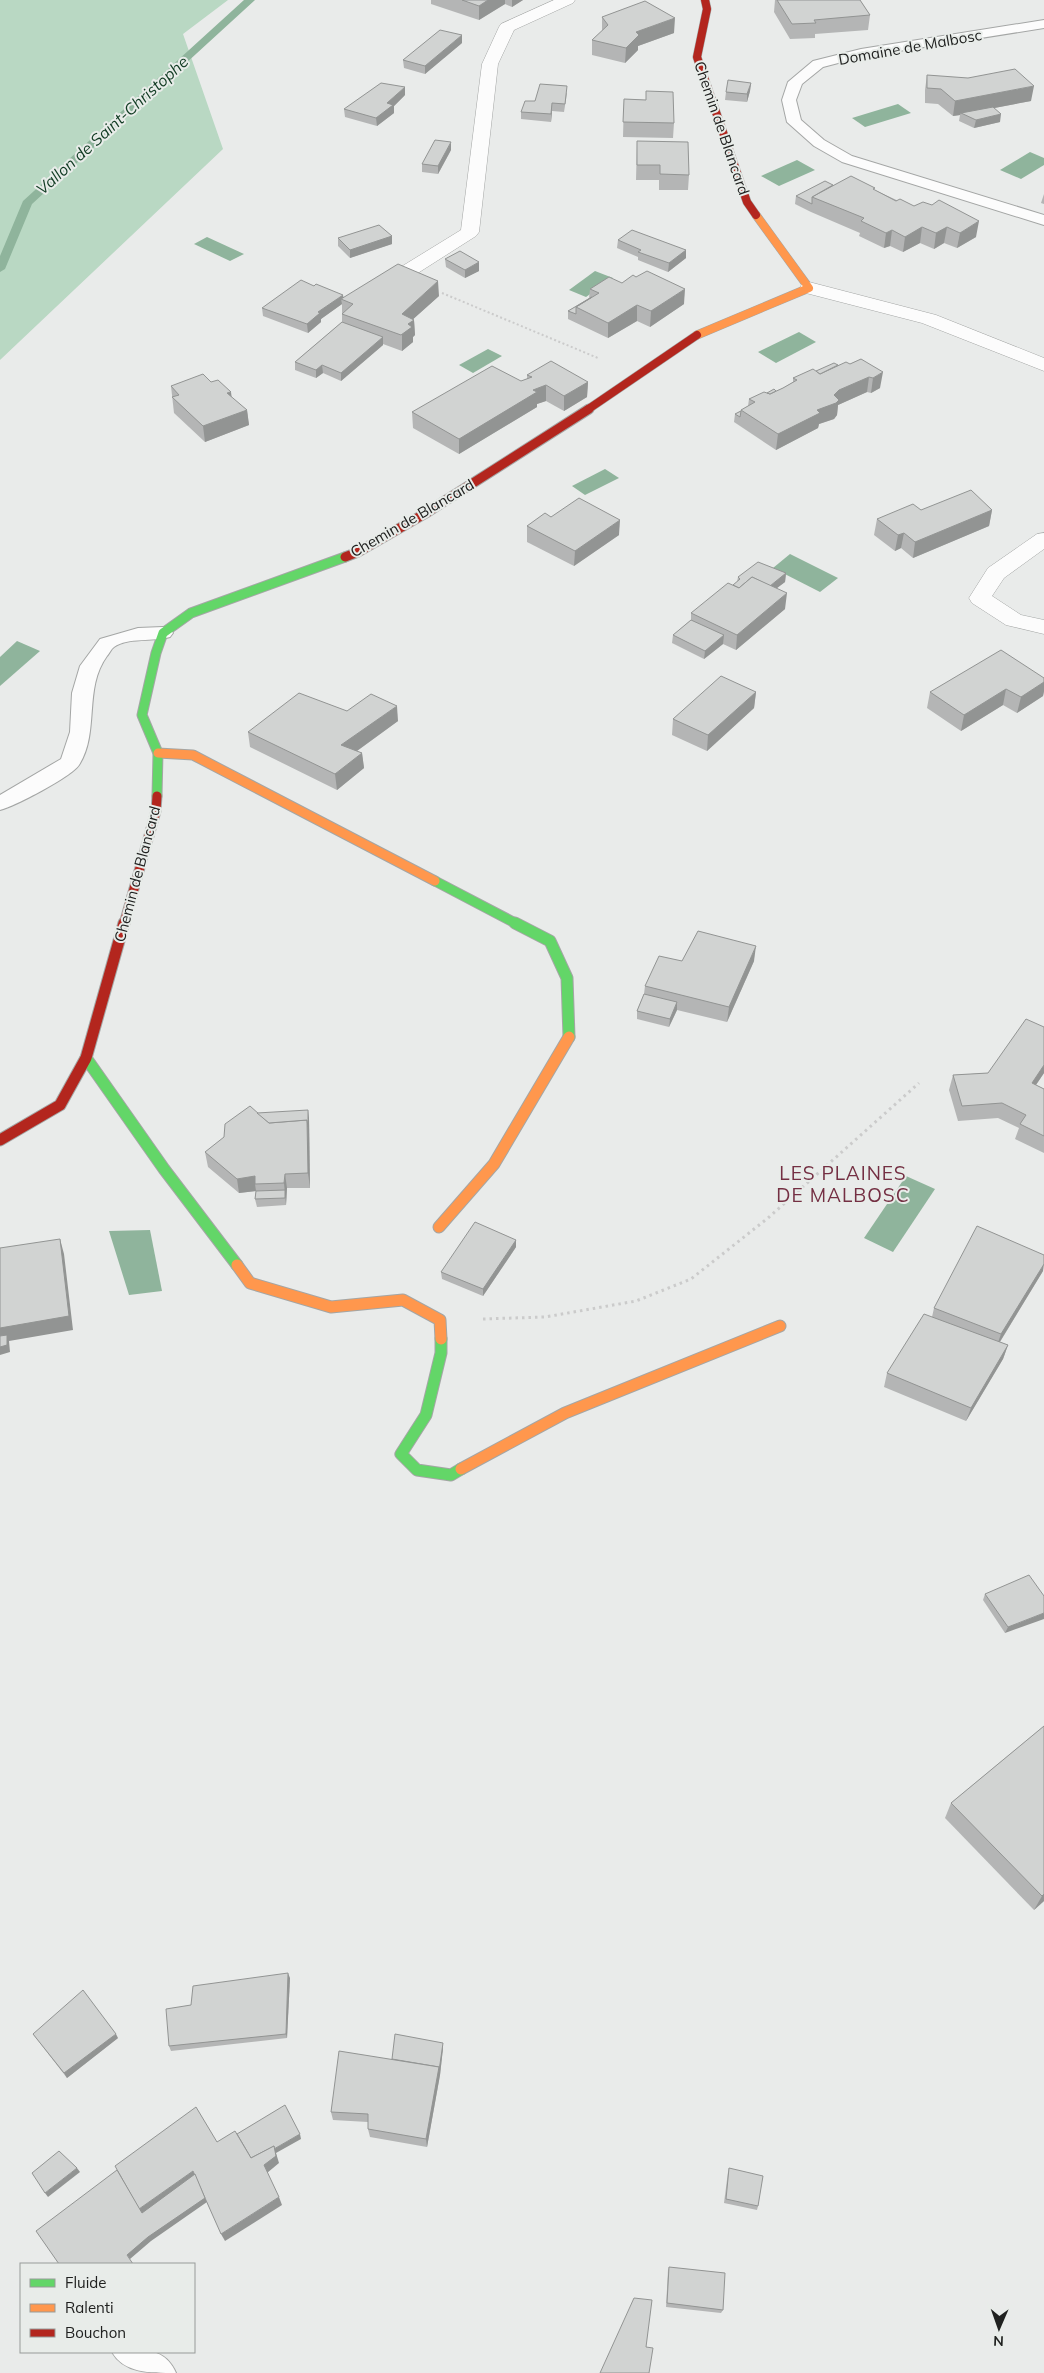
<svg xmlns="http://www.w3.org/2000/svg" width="1044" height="2373" font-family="Mulish,sans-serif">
	<rect width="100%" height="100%" fill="#e9ebea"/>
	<!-- forest -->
	<polygon fill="#b9d8c3" points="0,0 228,0 183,34 223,149 0,360"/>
	<!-- water -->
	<g fill="#8fb49c">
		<polygon points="898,104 911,113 865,127 852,118"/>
		<polygon points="1030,152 1044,158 1044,165 1021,179 1000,170"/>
		<polygon points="797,160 815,170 779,186 761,176"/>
		<polygon points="207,237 244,254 230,261 194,244"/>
		<polygon points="595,271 613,278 586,297 569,290"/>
		<polygon points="799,332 816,342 776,363 758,352"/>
		<polygon points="488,349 502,356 473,373 459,365"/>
		<polygon points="605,469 619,478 585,495 572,486"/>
		<polygon points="790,554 838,578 820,592 773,568"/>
		<polygon points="17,641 40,651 0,686 0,657"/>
		<polygon points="906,1176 935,1189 893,1252 864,1238"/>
		<polygon points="150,1230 162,1291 129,1295 109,1231"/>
	</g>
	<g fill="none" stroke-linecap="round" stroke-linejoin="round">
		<!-- stream -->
		<polygon fill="#8fb49c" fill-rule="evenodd" points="244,0 255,0 32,204 5,269 0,272 0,256 23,201"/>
		<defs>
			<g id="lane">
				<polygon points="1044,20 1044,28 861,57 823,67 802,84 796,100 801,120 824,140 852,156 1044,215 1044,225 842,162 814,146 787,122 782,100 788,82 813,61 861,49"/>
				<path d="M163 627 170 629 173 633 170 637C154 642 128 637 114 647 111 649 109 654 107 656 83 689 100 732 79 765 71 777 15 806 0 810V795L61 759 70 732 72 693 80 666 100 639 138 628Z"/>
				<path d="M112 2352C139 2350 164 2345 176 2373 149 2373 124 2373 112 2352Z"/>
			</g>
			<g id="street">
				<polygon points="554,0 575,0 573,3 514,30 498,64 479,232 476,236 410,278 396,278 394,274 396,270 461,230 482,64 499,27 501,24"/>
				<polygon points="809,282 936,315 1044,358 1044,371 922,323 802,292 800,288 802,284"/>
				<polygon points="1044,533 1044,549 1004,578 992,596 1021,615 1044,620 1044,634 1006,625 972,603 969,598 988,568 1037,534"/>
			</g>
			<g id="fast-far1">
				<polyline points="157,796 158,753 142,715 156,653 163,633 191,613 345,557"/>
				<polyline points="435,881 517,924"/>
			</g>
			<g id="fast">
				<polyline points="515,923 550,941 567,978 569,1037"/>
				<polyline points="86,1058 164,1169 237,1265"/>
				<polyline points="441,1339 441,1353 426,1415 401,1454 417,1470 451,1475 461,1469"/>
			</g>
			<polyline id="slow-far2" points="697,335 809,288 756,215"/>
			<polyline id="slow-far1" points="158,753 193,755 435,881"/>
			<g id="slow">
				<polyline points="439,1227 494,1164 569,1037"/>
				<polyline points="237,1265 250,1283 331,1307 403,1300 440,1320 441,1339"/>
				<polyline points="461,1469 565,1413 780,1326"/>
			</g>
			<g id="jam-far2">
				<polyline points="705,0 707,9 697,57 747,202 756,215"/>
				<polyline points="587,410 697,335"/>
			</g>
			<g id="jam-far1">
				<polyline points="345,557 358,552 426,513 589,409"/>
				<polyline points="124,924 156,811 157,796"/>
			</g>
			<polyline id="jam" points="0,1140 60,1105 86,1058 124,923"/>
		</defs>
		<!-- lane casing -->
		<use href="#lane" stroke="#a4a6a5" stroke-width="2"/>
		<!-- street casing -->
		<use href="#street" stroke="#a4a6a5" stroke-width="1"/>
		<!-- fast-far1 casing -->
		<use href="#fast-far1" stroke="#a4a6a5" stroke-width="11"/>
		<!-- fast casing -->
		<use href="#fast" stroke="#a4a6a5" stroke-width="13"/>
		<!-- slow-far2 casing -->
		<use href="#slow-far2" stroke="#a4a6a5" stroke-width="9"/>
		<!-- slow-far1 casing -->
		<use href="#slow-far1" stroke="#a4a6a5" stroke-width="11"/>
		<!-- slow casing -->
		<use href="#slow" stroke="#a4a6a5" stroke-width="13"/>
		<!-- jam-far2 casing -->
		<use href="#jam-far2" stroke="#a4a6a5" stroke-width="9"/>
		<!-- jam-far1 casing -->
		<use href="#jam-far1" stroke="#a4a6a5" stroke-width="11"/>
		<!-- jam casing -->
		<use href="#jam" stroke="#a4a6a5" stroke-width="13"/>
		<!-- path-far1 -->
		<polyline stroke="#cbcbcb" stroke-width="2" stroke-dasharray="2 2.5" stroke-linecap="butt" points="442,293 598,358"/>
		<!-- path -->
		<polyline stroke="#cbcbcb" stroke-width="3" stroke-dasharray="2.5 4" stroke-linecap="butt" points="483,1319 545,1317 636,1301 691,1279 768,1218 919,1083"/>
		<!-- lane -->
		<use href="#lane" fill="#fcfcfc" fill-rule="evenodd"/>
		<!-- street -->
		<use href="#street" fill="#fcfcfc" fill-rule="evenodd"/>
		<!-- fast-far1 -->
		<use href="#fast-far1" stroke="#63d668" stroke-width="9"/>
		<!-- fast -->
		<use href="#fast" stroke="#63d668" stroke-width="11"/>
		<!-- slow-far2 -->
		<use href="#slow-far2" stroke="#ff974d" stroke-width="8"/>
		<!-- slow-far1 -->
		<use href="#slow-far1" stroke="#ff974d" stroke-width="9"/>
		<!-- slow -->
		<use href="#slow" stroke="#ff974d" stroke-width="11"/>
		<!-- jam-far2 -->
		<use href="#jam-far2" stroke="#b3261e" stroke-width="8"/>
		<!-- jam-far1 -->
		<use href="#jam-far1" stroke="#b3261e" stroke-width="9"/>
		<!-- jam -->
		<use href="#jam" stroke="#b3261e" stroke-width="11"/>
	</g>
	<!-- wall -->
	<g fill="#b4b5b5">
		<polygon points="431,0 523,0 512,7 505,4 479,20 431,4"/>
		<polygon points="775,0 860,0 870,15 868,30 815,34 815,38 790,39 774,12"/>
		<polygon points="602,17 674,33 638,46 638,50 625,63 592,55 592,40 602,31"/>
		<polygon points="462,43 425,74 404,68 403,60"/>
		<polygon points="927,75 1031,101 994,108 1000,122 974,128 959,121 960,115 953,116 938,104 925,103 925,90"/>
		<polygon points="751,83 750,91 747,102 725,100 726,92"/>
		<polygon points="646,91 674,123 673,138 623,137 624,99 646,100"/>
		<polygon points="567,93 564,112 552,111 551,122 521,119 521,112 535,101"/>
		<polygon points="405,95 394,106 394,113 377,126 345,117 344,109"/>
		<polygon points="637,141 689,175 688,190 659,190 659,180 636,180"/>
		<polygon points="451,150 438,174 422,172 422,164"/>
		<polygon points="833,185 875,190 976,237 957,248 944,243 934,249 920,243 903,252 890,246 884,248 859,236 860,233 811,212 795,204 796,196"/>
		<polygon points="1044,194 1044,204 1041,203"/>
		<polygon points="392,236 392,244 350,258 338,246 338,238"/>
		<polygon points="618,240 686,250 686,258 668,272 638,260 638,257 617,248"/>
		<polygon points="445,259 479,271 465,278 446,267"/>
		<polygon points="622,283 684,304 650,327 637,321 608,338 568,319 568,311 589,298 590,289"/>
		<polygon points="439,296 413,319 414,320 415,335 413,337 413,342 402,351 383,344 383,345 341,381 323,373 316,378 295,370 295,362 342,322 342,304 321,319 321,322 308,333 263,316 262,308 344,298"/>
		<polygon points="861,359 880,388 871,393 867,392 838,405 837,415 834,419 819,424 818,428 776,450 734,422 735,414 748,406 749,399 767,393 776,391 783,388 793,382 793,378 838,365 850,364"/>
		<polygon points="527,375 588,382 587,397 564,411 546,401 537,404 537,407 459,454 413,428 412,412 521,381 527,379"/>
		<polygon points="211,382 247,410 249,425 205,442 174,413 171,386"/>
		<polygon points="921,510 992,510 989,526 913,558 901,548 895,551 874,535 877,519"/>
		<polygon points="551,517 619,535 574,566 527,542 527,526"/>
		<polygon points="786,573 785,582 776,588 785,609 736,650 723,644 704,659 672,643 673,635 691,620 691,613 733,585 737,582 738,577"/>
		<polygon points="1044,678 1044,691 1043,696 1017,713 1003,705 961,731 927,708 930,692"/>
		<polygon points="756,692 754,708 707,751 672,735 673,719"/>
		<polygon points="347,711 398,721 357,751 362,753 364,768 337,790 250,747 248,732"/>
		<polygon points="682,961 754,961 727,1022 677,1010 669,1027 637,1019 637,1011 644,994 645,986"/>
		<polygon points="1044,1027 1044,1073 1036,1085 1044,1089 1044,1153 1015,1139 1019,1128 998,1118 958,1121 949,1090 953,1075 988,1073"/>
		<polygon points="257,1113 309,1118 310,1188 287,1188 286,1205 257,1207 255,1199 256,1191 239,1193 208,1167 205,1152"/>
		<polygon points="516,1240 516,1247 483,1296 442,1279 441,1272"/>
		<polygon points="1043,1271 1000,1342 1008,1345 1003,1359 966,1421 884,1387 887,1373 932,1317 934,1308"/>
		<polygon points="985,1594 1044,1596 1005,1633 983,1600"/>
		<polygon points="1044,1726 1044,1901 1034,1910 945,1818 951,1803"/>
		<polygon points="290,1978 287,2038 171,2051 169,2046 191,2005"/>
		<polygon points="33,2034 118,2038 67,2078"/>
		<polygon points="443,2048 440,2075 427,2147 370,2137 368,2129 368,2122 333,2120 331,2112 392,2059"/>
		<polygon points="729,2168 758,2206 757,2210 724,2203 728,2172"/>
		<polygon points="669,2267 723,2310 721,2313 666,2307 668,2270"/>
	</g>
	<!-- shaded-wall -->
	<g fill="#929493">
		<polygon points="488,0 505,0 505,4 479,20 479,6"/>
		<polygon points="512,0 523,0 512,7"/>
		<polygon points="675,18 674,33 638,46 638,50 625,63 626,48 636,32"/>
		<polygon points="462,35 462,43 425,74 425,66"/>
		<polygon points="751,83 750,91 747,102 747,94"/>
		<polygon points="1034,86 1031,101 963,114 961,113 960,115 953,116 955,101"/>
		<polygon points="405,87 405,95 394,106 394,113 377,126 376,118 387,103"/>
		<polygon points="552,103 552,111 551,122 551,114"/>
		<polygon points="1001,114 1000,122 974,128 976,120"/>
		<polygon points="451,142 451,150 438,174 438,166"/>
		<polygon points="979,221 976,237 957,248 960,233"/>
		<polygon points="922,227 920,243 903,252 905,237"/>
		<polygon points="947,227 944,243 934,249 936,233"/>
		<polygon points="892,230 890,246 884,248 886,233"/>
		<polygon points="392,236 392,244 350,258 350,250"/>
		<polygon points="686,250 686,258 668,272 669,263"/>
		<polygon points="479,262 479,271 465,278 465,270"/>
		<polygon points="438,281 439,296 410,322 414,320 415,335 413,337 413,342 402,351 402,314"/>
		<polygon points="685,289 684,304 650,327 651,311"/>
		<polygon points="343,295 344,300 341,299 342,304 321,319 321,322 308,333 307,324 318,312"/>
		<polygon points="637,305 637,321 608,338 608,323"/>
		<polygon points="383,337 383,345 341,381 341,373"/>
		<polygon points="322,365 323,373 316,378 316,370"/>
		<polygon points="883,372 880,388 871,393 873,378"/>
		<polygon points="869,377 867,392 838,405 837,415 834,419 819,424 818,428 776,450 778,434 817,410 839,390"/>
		<polygon points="588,382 587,397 564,411 564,396"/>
		<polygon points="546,385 546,401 537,404 537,407 459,454 459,439 533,390"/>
		<polygon points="231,392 233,407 227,393"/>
		<polygon points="247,410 249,425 205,442 203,426"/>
		<polygon points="992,510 989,526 913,558 915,542"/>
		<polygon points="620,520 619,535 574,566 575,551"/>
		<polygon points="904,533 901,548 895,551 898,535"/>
		<polygon points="786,573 785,582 763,599 764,591"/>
		<polygon points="787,593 785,609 736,650 737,635"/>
		<polygon points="724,635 723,644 704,659 705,651"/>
		<polygon points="1044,682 1044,691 1043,696 1017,713 1021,697"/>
		<polygon points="1006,689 1003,705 961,731 964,715"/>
		<polygon points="756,692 754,708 707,751 708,735"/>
		<polygon points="397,706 398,721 343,761 341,745"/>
		<polygon points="362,753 364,768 337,790 335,774"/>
		<polygon points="756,946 754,961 727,1022 729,1007"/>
		<polygon points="677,1002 677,1010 669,1027 670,1019"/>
		<polygon points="1044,1065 1044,1073 1027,1098 1032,1083"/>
		<polygon points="308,1110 309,1118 310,1188 308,1173 307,1120"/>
		<polygon points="285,1174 287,1188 286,1205 284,1183"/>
		<polygon points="255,1176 255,1184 256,1191 239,1193 237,1179"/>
		<polygon points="60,1239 64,1254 73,1330 9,1341 10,1352 0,1355 0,1328"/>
		<polygon points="516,1240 516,1247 483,1296 483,1289"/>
		<polygon points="1044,1264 1043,1271 996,1348 1001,1334"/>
		<polygon points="1008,1345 1003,1359 966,1421 971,1408"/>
		<polygon points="1044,1613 1044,1619 1005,1633 1008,1627"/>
		<polygon points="1044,1894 1044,1901 1034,1910 1042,1896"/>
		<polygon points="288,1973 290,1978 287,2038 286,2034"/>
		<polygon points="116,2034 118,2038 67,2078 64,2073"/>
		<polygon points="443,2043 443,2048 440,2075 427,2147 426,2139"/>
		<polygon points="300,2134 301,2139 276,2153 279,2163 267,2173 252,2162"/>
		<polygon points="77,2168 80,2172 48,2197 45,2193"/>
		<polygon points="193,2171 207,2202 151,2241 130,2259 127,2255 144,2216 139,2209"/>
		<polygon points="279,2197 282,2205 225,2241 221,2234"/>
	</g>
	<!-- building -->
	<g fill="#d1d3d2" stroke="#929493">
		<polygon points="462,0 488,0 479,6"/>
		<polygon points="777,0 860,0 870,15 814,20 816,23 792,24"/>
		<polygon points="645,1 675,18 636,32 639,35 626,48 592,40 608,25 602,17"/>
		<polygon points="440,30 462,35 425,66 403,60"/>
		<polygon points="1015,69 1034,86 955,101 941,89 927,88 927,75 968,78"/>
		<polygon points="728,80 751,83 747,94 726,92"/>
		<polygon points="381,83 405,87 387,103 393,105 376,118 344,109"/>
		<polygon points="540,84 567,86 565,104 552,103 551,114 521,112 525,101 535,101"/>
		<polygon points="646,91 673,92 674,123 623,122 624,99 646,100"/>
		<polygon points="993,107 1001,114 976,120 961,113"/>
		<polygon points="435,140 451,142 438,166 422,164"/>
		<polygon points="637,141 688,142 689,175 660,174 660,165 637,165"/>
		<polygon points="851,176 875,188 873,189 896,201 900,199 914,206 923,202 932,205 939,200 979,221 960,233 947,227 936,233 922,227 905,237 892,230 886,233 861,221 864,218 812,197"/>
		<polygon points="825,181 833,185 812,197 812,204 796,196"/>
		<polygon points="379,225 392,236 350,250 338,238"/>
		<polygon points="632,230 686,250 669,263 638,252 641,250 618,240"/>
		<polygon points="460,251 479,262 465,270 445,259"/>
		<polygon points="398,264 438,281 402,314 414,320 408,324 412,327 401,335 342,314 353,304 341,299"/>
		<polygon points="647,271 685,289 651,311 637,305 608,323 576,307 599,293 590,289 609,277 622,283 633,275 636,277"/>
		<polygon points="301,280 314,286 316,284 343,295 318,312 320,313 307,324 262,308"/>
		<polygon points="592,297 576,307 576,314 568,311"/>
		<polygon points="342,322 383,337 341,373 322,365 316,370 295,362"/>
		<polygon points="861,359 883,372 873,378 869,377 839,390 834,395 839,400 836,403 817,410 820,413 778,434 741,410 755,402 749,399 764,392 770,394 783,388 797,380 793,378 813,369 820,374 846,362 850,364"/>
		<polygon points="551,361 588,382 564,396 546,385 533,390 537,392 459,439 412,412 492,366 521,381 532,377 527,375"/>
		<polygon points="834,363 838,365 820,374 816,371"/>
		<polygon points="203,374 211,382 218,380 231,392 227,393 247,410 203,426 172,397 179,395 171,386"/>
		<polygon points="774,389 776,391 770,394 767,393"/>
		<polygon points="741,411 740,417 735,414"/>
		<polygon points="971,490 992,510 915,542 904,533 898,535 877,519 913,504 921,510"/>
		<polygon points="579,498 620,520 575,551 527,526 545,513 551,517"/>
		<polygon points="758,562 786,573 770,586 752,577 739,588 733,585 740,579 738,577"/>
		<polygon points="752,577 787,593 737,635 691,613 728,583 739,588"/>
		<polygon points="691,620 724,635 705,651 673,635"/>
		<polygon points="1001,650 1044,678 1044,682 1021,697 1006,689 964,715 930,692"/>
		<polygon points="721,676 756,692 708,735 673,719"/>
		<polygon points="299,693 347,711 371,694 397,706 341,745 362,753 335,774 248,732"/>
		<polygon points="698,931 756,946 729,1007 645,986 659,956 682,961"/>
		<polygon points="644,994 677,1002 670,1019 637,1011"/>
		<polygon points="1026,1019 1044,1027 1044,1065 1032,1083 1044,1089 1044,1136 1020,1124 1026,1115 1002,1103 962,1106 953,1075 988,1073"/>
		<polygon points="250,1106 269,1123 307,1120 308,1173 285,1174 284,1183 255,1184 255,1176 237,1179 205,1152 224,1137 225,1124"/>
		<polygon points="308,1110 308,1127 307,1120 269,1123 257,1113"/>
		<polygon points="285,1190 285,1198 255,1199 256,1191"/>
		<polygon points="475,1222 516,1240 483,1289 441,1272"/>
		<polygon points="977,1226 1044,1255 1044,1264 1001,1334 934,1308"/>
		<polygon points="60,1239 69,1316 0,1328 0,1248"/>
		<polygon points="924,1314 1008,1345 971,1408 887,1373"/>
		<polygon points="7,1335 7,1345 0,1347 0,1336"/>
		<polygon points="1029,1575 1044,1596 1044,1613 1008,1627 985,1594"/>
		<polygon points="1044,1726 1044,1894 1042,1896 951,1803"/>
		<polygon points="288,1973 286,2034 169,2046 166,2009 191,2005 193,1986"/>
		<polygon points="83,1990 116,2034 64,2073 33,2034"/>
		<polygon points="395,2034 443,2043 439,2071 439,2067 392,2059"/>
		<polygon points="339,2051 439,2067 426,2139 368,2129 368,2114 331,2112"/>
		<polygon points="285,2105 300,2134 274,2149 274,2146 251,2158 237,2134"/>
		<polygon points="196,2107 217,2142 235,2131 251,2158 274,2146 276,2156 264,2165 279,2197 221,2234 193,2171 139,2209 115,2166"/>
		<polygon points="59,2151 77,2168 45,2193 32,2173"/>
		<polygon points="729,2168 763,2176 758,2206 726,2199"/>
		<polygon points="117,2170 142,2213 195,2174 205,2198 148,2237 127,2255 133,2264 59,2264 36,2231"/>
		<polygon points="669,2267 725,2273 723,2310 667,2303"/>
		<polygon points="634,2298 652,2300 646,2347 653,2348 649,2373 600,2373"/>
	</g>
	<g text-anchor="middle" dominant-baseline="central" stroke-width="4" stroke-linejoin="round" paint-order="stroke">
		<!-- far-street labels -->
		<g font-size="15" fill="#202120" stroke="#e8ece9">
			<text transform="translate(910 47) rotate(-10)">Domaine de Malbosc</text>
			<text transform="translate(722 128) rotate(71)">Chemin de Blancard</text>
			<text transform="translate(412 518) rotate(-30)">Chemin de Blancard</text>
			<text transform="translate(137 874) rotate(-75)">Chemin de Blancard</text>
		</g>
		<!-- far-water labels -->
		<g font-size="16" font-style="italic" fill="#103b22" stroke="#e8ece9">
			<text transform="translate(112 125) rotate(-42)">Vallon de Saint-Christophe</text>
		</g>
		<!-- neighbourhood labels -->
		<g font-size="19" letter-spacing="1" fill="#742f43" stroke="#e8ece9">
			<text x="843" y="1173">LES PLAINES<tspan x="843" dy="22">DE MALBOSC</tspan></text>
		</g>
	</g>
	<!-- legend -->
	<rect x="20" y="2263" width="175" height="90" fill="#e8ece9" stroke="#989b99"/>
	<rect x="30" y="2279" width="25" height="8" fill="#63d668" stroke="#989b99"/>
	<text x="65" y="2288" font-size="15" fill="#202120">Fluide</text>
	<rect x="30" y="2304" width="25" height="8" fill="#ff974d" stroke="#989b99"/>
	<text x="65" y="2313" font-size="15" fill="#202120">Ralenti</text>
	<rect x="30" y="2329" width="25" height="8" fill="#b3261e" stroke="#989b99"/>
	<text x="65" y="2338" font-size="15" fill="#202120">Bouchon</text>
	<!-- north arrow -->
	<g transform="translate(999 2328) rotate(182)" stroke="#e8ece9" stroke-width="4" paint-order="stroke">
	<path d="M0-4L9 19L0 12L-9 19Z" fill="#202120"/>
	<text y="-8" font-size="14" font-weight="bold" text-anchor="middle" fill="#202120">N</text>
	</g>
</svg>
